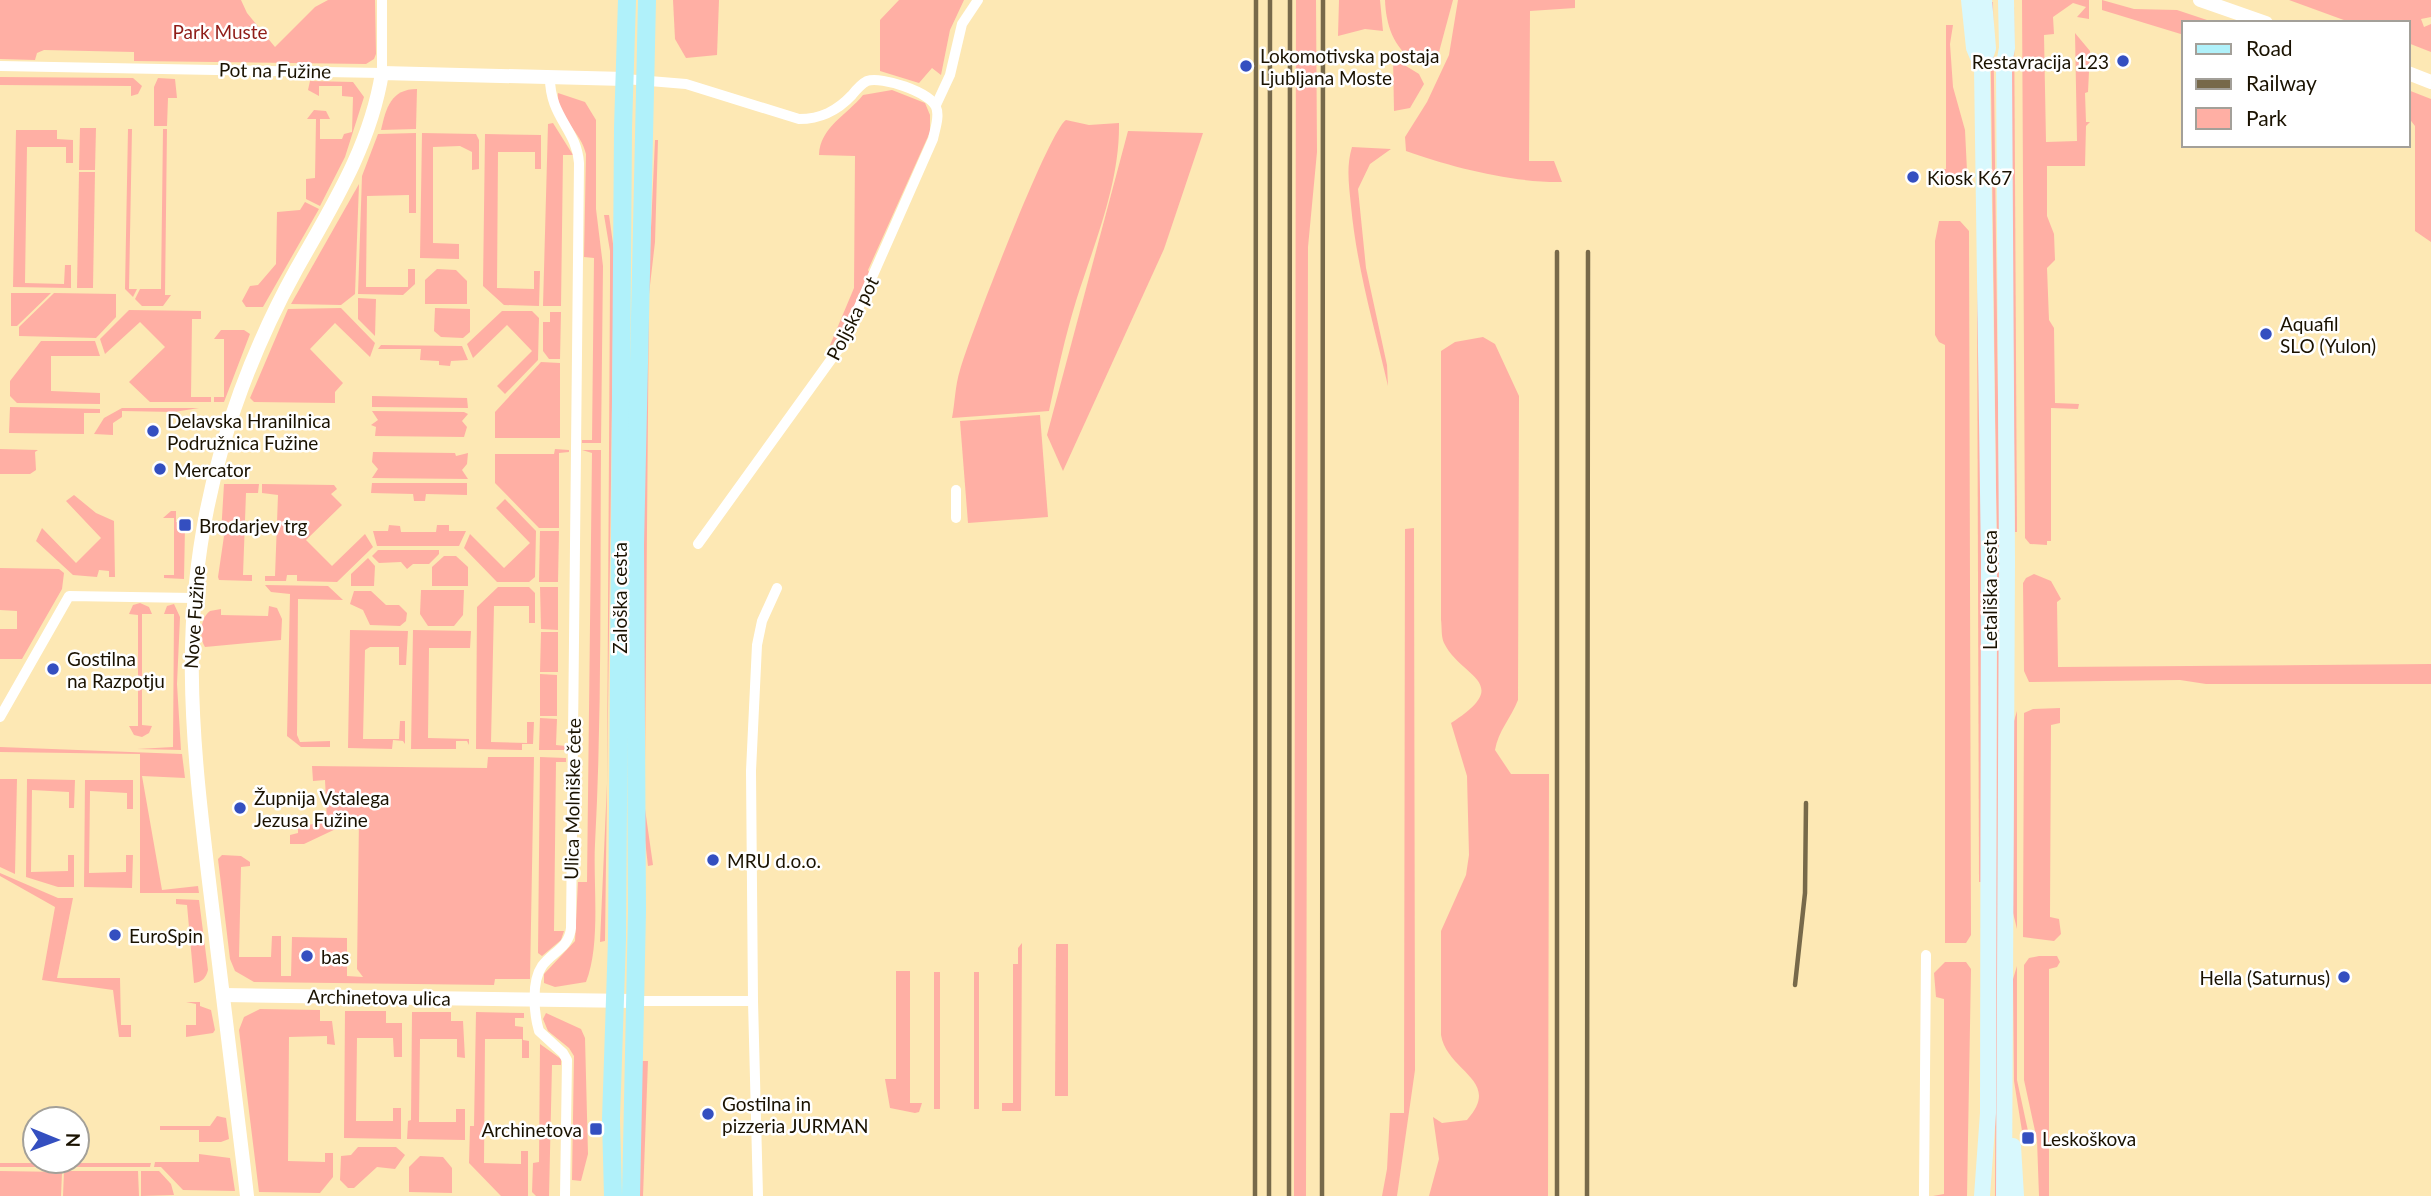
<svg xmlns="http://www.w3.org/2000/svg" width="2431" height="1196" font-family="Lato,sans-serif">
	<rect width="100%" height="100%" fill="#fde8b4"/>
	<!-- green -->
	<g fill="#ffafa4">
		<polygon points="0,0 241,0 247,13 275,47 315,7 328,0 375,0 376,54 374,59 366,64 134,61 134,52 44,50 37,53 35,60 0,59"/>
		<polygon points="673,0 719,0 717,55 686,58 675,39"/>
		<polygon points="899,0 964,0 950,30 941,75 932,68 919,83 880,71 880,20"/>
		<polygon points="1296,0 1316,0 1317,152 1308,247 1306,1196 1294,1196"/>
		<polygon points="1339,0 1380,0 1383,31 1365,29 1338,36"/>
		<path d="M1385 0H1453L1439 52 1433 61 1414 62C1393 46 1386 25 1385 0Z"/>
		<path d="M1458 0H1575V8L1530 11 1529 161H1554L1562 182C1514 183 1450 167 1406 151L1405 137 1427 102 1449 55Z"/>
		<polygon points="2022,0 2089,0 2089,19 2077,17 2086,7 2073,3 2053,17 2054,34 2044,35 2046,142 2077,141 2075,33 2090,51 2088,92 2085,93 2086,122 2090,122 2086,126 2085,166 2047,166 2047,216 2054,234 2055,260 2047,268 2049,320 2054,328 2055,403 2079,404 2078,409 2051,408 2051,541 2047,541 2047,545 2030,544 2025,538"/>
		<polygon points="2102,0 2134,9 2177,10 2216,23 2184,23 2184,35 2102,10"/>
		<polygon points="2289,0 2431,0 2431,17 2421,19 2424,27 2431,24 2431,52 2408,43 2408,23 2352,23"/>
		<polygon points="1990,2 1993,2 2000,563 1999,1196 1995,1196 1997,563"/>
		<polygon points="2014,2 2017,532 2015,532 2010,45"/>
		<polygon points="1946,25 1953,25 1950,44 1953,87 1965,130 1967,171 1962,182 1933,184 1931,170 1946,169"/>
		<polygon points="1393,58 1419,74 1424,84 1410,108 1394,111"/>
		<polygon points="0,77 133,78 142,86 138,94 131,96 131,86 0,85"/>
		<polygon points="158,78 175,79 177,98 168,98 167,126 154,126 154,87"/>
		<polygon points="310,81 353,82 364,97 345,157 320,206 306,199 306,179 315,178 316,119 307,119 314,110 326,111 330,119 320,119 320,139 342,139 344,134 352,132 353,97 342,96 342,86 319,86 319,96 308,90"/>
		<path d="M417 89 416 129 381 130C386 108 391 89 417 89Z"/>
		<path d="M892 90 925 103 930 115V132L868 270 870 274 846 327 828 350 854 288 855 156 819 155C820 127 847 115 863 95Z"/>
		<polygon points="2408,90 2431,99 2431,242 2415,231 2415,126 2408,117"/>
		<path d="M558 93 585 102 596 120V209L603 266 601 443H582V440H592L594 258 584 257 586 154C581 131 556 117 558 93Z"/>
		<path d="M1066 120 1089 125 1119 123C1120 184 1094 244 1076 301 1065 337 1057 374 1049 411L952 418C955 402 955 386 960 370 969 338 1049 130 1066 120Z"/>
		<polygon points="553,123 573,155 563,155 561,306 543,306 548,124"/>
		<polygon points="80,128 96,128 95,170 79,170"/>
		<polygon points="128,129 132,129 129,289 137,289 133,297 125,289"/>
		<polygon points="163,129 167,129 165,295 171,295 163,306 142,306 135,299 140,289 161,289"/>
		<polygon points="16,130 57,130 57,139 73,140 73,163 66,163 66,147 27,147 25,283 64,284 65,265 71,265 71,288 13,287"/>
		<polygon points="1128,131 1203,133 1164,249 1063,471 1047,435"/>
		<polygon points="416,133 416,213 409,213 409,195 367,196 366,287 408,287 408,269 415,269 415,284 403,295 358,294 362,176 378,134"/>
		<polygon points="422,133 476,134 479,140 479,169 472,170 472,152 460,146 433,147 433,243 459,244 459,259 420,258"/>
		<polygon points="485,134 541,135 541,169 535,169 535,152 498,152 497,288 534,289 534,271 540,271 539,306 504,305 483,286"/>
		<polygon points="655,140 658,140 655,242 649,294 645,763 645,809 653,865 648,866 643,823 644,381"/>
		<path d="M1352 147 1391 149 1370 164 1358 189 1366 268 1387 365 1388 386C1374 325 1357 269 1351 206 1349 185 1346 167 1352 147Z"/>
		<polygon points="79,172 95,172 93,288 77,288"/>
		<polygon points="359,184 355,294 341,305 291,304"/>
		<polygon points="305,202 319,209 263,307 246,307 242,301 250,286 258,285 276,264 277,212 300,210"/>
		<polygon points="604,215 609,215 614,251 605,941 600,942 607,784 610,283 610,251"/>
		<polygon points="1939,221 1960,221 1969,231 1971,935 1966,943 1945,943 1945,345 1939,342 1935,335 1935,241"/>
		<polygon points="437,269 456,270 467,281 467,304 425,304 425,280"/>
		<polygon points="1977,278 1982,498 1982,882 1979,882"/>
		<polygon points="11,293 51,293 17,326 11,326"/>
		<polygon points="54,293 116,294 116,317 96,338 19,336 19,327"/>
		<polygon points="358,298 376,299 375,336 358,319"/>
		<polygon points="341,308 375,343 370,357 335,323 310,349 343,383 335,392 335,403 254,402 250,398 288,309"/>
		<polygon points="435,308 470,309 470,332 463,338 441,337 434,331"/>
		<polygon points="129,310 201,311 201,319 192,319 191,397 211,397 211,402 150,402 129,382 165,347 140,322 105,354 100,339"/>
		<polygon points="502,311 532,311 539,318 538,360 505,394 497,386 532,351 507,325 473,358 467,344"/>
		<polygon points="550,312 561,312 560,359 549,359 543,351 543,322 550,322"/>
		<polygon points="221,330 244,330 250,334 224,402 214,402 214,397 224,397 224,339 214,339"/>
		<path d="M1483 337 1495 344 1519 396 1518 700C1511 718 1498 731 1495 750L1511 774H1549L1548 1196H1429L1439 1159 1433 1117 1442 1123 1467 1120C1503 1080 1447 1072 1441 1035V931L1466 875 1469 855 1467 776 1451 723C1515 682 1461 678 1444 643 1441 637 1442 627 1441 620V351L1455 342Z"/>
		<polygon points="41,341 95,341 100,356 51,356 51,391 100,393 100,404 17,403 10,396 10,381"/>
		<polygon points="381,345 462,346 468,360 451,361 450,366 439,365 439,361 420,360 421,349 378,349"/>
		<polygon points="541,362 560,363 560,438 495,438 495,412"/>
		<polygon points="372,396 467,398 468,408 372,407"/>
		<polygon points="10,407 100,409 100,413 84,413 84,434 9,433"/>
		<polygon points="122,408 199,408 174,412 122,411 122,417 113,423 113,435 94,434 104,418"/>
		<polygon points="372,411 464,412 468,414 462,421 467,427 464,437 375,436 376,427 371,425 378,420"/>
		<polygon points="1040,415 1048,517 968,523 960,421"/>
		<polygon points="0,449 38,450 35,452 36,470 30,474 0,474"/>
		<polygon points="555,449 569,450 569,452 559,453 559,528 539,528 495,483 495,454 554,454"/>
		<path d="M582 450H601C600 581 602 713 595 844 593 885 601 944 586 982L555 987 544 983V974L575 941 578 882H587L592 453Z"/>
		<polygon points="373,452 455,453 456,456 468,453 467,464 462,470 468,479 372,478 378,469 372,462"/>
		<polygon points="372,483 467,483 467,495 426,494 425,501 414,501 413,494 371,493"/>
		<polygon points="224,484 259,484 258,493 246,493 243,575 252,575 252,581 219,580 218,577 224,536 221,534"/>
		<polygon points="262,484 334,485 337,489 331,494 342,505 306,540 332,566 365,534 373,547 337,582 297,581 297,575 287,575 286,581 265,581 265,576 275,576 278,495 262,493"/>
		<polygon points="74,495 96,513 114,521 115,577 109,577 109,571 99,570 97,577 73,575 36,541 42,528 76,563 101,538 66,501"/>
		<polygon points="505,499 536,531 535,577 529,582 497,582 464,548 470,534 504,568 530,543 496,508"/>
		<polygon points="171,511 176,511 176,522 183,522 185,527 184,579 164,578 164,575 174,575 174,518 163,518"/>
		<polygon points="389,525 400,526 401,532 436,532 437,525 449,525 449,531 466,531 459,546 377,546 373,531 388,531"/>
		<polygon points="1414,528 1415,1070 1397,1196 1382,1196 1387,1169 1390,1113 1404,1113 1405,529"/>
		<polygon points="540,531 559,531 558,582 539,582"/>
		<polygon points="378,550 439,550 439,554 429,564 413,564 407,569 401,562 379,563 372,556"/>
		<polygon points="444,556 456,556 468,567 468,586 432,586 432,567"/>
		<polygon points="368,558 375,566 374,586 351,586 351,574"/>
		<polygon points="0,568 59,569 64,573 62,589 22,659 0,659 0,629 17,629 17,611 0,610"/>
		<polygon points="2034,574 2051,581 2061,599 2057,602 2058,667 2431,664 2431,684 2206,684 2180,680 2029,682 2024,671 2023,583 2026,578"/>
		<polygon points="265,585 328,586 343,600 298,599 297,735 300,742 330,741 330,747 301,747 287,736 290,594 271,592"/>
		<polygon points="498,587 529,587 535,593 535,623 529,623 529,606 494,606 491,742 527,743 527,722 534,722 533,744 522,744 522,750 476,749 477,607"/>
		<polygon points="540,587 558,587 558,630 541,629"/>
		<polygon points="421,590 464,590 463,615 454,626 428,626 420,614"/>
		<polygon points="354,591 371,591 386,605 399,605 407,613 406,621 400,626 370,625 363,610 350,604"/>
		<polygon points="140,603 149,607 152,614 142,614 142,725 152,726 149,733 142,737 134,735 129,726 138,726 138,615 129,614 133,605"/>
		<polygon points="174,604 180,617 177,684 181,750 137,749 173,747 174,614 164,614 167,606"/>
		<path d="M269 606 277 608 282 619 281 640 205 647C199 638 200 618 210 611L221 609V615L268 616Z"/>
		<polygon points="350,630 408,631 406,665 399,665 399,647 370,647 365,650 363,739 399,739 400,721 405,721 405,744 403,741 393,740 392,749 348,748"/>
		<polygon points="413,630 471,631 470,648 429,648 428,738 469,739 469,745 467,741 456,741 456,749 411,749"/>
		<polygon points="541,632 558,632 558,672 540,672"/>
		<polygon points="540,674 557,675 557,716 540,716"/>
		<polygon points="2060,708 2060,723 2051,725 2050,917 2059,919 2061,934 2054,941 2023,937 2024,713 2033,709"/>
		<polygon points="2017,711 2017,929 2013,913 2014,721"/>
		<polygon points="540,718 557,719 556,745 566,746 566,750 539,750"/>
		<polygon points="0,747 182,754 185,778 142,776 162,890 198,886 199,893 140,893 140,754 0,752"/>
		<polygon points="488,757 534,757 530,979 495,979 494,985 254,982 235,971 230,959 218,859 222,855 241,856 250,862 250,866 241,867 239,957 271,957 272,936 281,936 281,976 291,976 292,937 347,938 347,976 363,977 357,969 359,818 304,844 290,844 290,835 298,833 298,828 327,820 325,780 313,781 312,766 487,768"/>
		<polygon points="540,757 566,758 566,762 556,762 554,931 564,931 561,940 542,956 538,953"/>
		<polygon points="0,779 17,779 15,874 0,867"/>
		<polygon points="27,779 75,780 74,808 69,808 69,792 32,790 31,872 68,871 68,855 74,855 74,887 58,887 26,877"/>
		<polygon points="85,780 133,780 133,809 127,809 127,793 90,791 89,873 126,872 126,855 133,855 132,888 84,887"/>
		<polygon points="0,873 58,898 73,898 57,978 120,978 121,1025 131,1025 131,1037 119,1037 113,990 42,980 55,907 0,876"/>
		<path d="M176 899 199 900 208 970C206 978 202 982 194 983L187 905 176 904Z"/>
		<polygon points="1022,943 1021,1111 1002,1111 1002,1103 1013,1103 1013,964 1018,964 1018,948"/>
		<polygon points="1056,944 1068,944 1068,1096 1055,1096"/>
		<polygon points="2039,956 2057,956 2060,962 2057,967 2049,969 2049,1196 2039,1196 2037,1140 2024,1080 2024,965 2029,958"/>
		<polygon points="1945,962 1966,962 1971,969 1967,1196 1933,1196 1944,1194 1944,999 1936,997 1934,973"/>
		<polygon points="2017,966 2017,1080 2028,1131 2022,1131 2014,1081 2013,979"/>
		<polygon points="896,971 910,971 910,1103 922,1103 919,1112 915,1113 890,1108 885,1079 896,1079"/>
		<rect x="934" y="972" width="6" height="137"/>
		<rect x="974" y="972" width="5" height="137"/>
		<polygon points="186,1002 200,1002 200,1006 211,1010 215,1030 213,1033 186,1037 186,1025 196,1025 196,1004"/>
		<polygon points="260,1009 320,1010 320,1021 332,1021 335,1045 327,1044 327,1036 289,1037 288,1161 325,1162 325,1153 333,1153 333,1177 320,1193 259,1192 239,1030 244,1017"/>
		<polygon points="345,1011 386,1011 386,1023 402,1023 402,1057 394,1057 393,1038 357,1038 356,1121 393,1121 393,1108 401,1108 401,1139 344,1138"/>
		<polygon points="412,1012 451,1012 451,1021 463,1021 465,1058 457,1057 457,1039 420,1039 419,1122 456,1122 456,1109 465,1109 465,1140 407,1139 408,1121 411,1120"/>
		<polygon points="476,1012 524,1013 524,1018 515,1018 515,1026 523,1027 523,1040 529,1041 529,1058 522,1058 522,1039 485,1039 484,1163 521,1164 521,1151 528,1151 528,1196 501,1196 469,1163 470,1126 474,1126"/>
		<polygon points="546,1013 581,1029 585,1038 588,1154 581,1181 572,1180 574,1056 569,1048 548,1031 543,1019"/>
		<polygon points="540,1044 561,1059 561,1065 552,1065 549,1196 536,1196 532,1192 533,1163 539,1162"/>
		<polygon points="642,1061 648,1061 643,1196 639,1196"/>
		<polygon points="217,1116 226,1118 229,1139 221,1142 199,1142 199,1130 160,1130 160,1126 210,1126"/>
		<polygon points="358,1147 396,1147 405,1155 395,1169 377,1167 354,1188 348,1188 340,1180 341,1156 351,1155"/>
		<polygon points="199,1154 230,1158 235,1191 183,1190 161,1167 154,1167 155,1162 199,1162"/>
		<polygon points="420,1156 443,1157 452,1168 452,1193 409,1192 409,1167"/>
		<polygon points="0,1163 151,1163 150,1167 0,1167"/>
		<polygon points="0,1171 62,1172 61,1196 0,1196"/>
		<polygon points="64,1171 138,1171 139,1196 63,1196"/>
		<polygon points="141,1171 159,1171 171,1184 174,1195 141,1196"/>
	</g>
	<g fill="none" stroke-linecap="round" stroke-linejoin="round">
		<!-- minor -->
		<g stroke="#fff" stroke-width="10">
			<polyline points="0,66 382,73 382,0"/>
			<path d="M550 76C549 117 577 129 579 163L571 928C569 948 552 952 542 966 531 982 534 1014 539 1031L563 1053 567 1060 565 1196"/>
			<path d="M625 79 686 84 799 119C821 119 837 111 852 95 856 90 861 84 867 81 882 76 930 92 936 107 940 116 935 129 933 139L843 343 698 544"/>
			<polyline points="936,105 950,75 962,24 978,0"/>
			<polyline points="956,518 956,490"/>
			<polyline points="0,717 69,596 193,598"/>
			<polyline points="634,1001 753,1001 758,1196"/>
			<polyline points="753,1001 751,771 757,645 762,621 777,588"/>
			<polyline points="1924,1196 1926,955"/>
		</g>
		<!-- tertiary -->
		<g stroke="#fff" stroke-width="14">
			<polyline points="2200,0 2266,23"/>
			<polyline points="2408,73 2431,82"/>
			<polyline points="223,995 634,1001"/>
			<path d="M247 1196C236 1099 224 1002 212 906 192 742 175 610 222 448 240 386 265 326 296 270 332 206 370 147 382 73L625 79"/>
		</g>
		<!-- secondary -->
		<g stroke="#d8f8fd" stroke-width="16">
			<polyline points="1969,0 1974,48 1982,67"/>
			<polyline points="2013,1146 2016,1196"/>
			<polyline points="1982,1196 1988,1113 1989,562 1982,67 1988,48 1984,0"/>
			<polyline points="2004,1196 2007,561 2004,64 2007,48 2006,0"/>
		</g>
		<!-- primary -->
		<g stroke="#b0f1fa" stroke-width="18">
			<polyline points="613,1196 611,1119 617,939 623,128 627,0"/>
			<polyline points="631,1196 637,911 635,545 647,0"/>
		</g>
		<!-- rail -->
		<g stroke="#77694a" stroke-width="4.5">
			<polyline points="1795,985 1805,893 1806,803"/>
			<polyline points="1255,1196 1256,0"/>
			<polyline points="1269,1196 1270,0"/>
			<polyline points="1289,1196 1290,0"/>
			<polyline points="1322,1196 1323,0"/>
			<polyline points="1557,1196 1557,252"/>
			<polyline points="1587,1196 1588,252"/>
		</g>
	</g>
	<!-- markers -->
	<g fill="#344fc0" stroke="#fff" stroke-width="2.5">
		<circle cx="2123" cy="61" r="7"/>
		<circle cx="1246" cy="66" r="7"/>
		<circle cx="1913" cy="177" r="7"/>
		<circle cx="2266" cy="334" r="7"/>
		<circle cx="153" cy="431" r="7"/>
		<circle cx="160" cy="469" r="7"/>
		<rect x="178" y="518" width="14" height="14" rx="3.5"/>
		<circle cx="53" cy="669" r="7"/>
		<circle cx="240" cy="808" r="7"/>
		<circle cx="713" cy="860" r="7"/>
		<circle cx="115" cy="935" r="7"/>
		<circle cx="307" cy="956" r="7"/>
		<circle cx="2344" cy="977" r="7"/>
		<circle cx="708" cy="1114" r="7"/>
		<rect x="589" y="1122" width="14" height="14" rx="3.5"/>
		<rect x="2021" y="1131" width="14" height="14" rx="3.5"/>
	</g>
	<g text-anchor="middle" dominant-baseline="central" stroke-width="5" stroke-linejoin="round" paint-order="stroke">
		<!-- park labels -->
		<g font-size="19" fill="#901d18" stroke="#fff">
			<text x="220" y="31">Park Muste</text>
		</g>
		<!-- poi labels -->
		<g font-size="19" fill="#1a1201" stroke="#fff" text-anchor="start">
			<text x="1260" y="55">Lokomotivska postaja<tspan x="1260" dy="22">Ljubljana Moste</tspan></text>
			<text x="2109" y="61" text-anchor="end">Restavracija 123</text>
			<text x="1927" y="177">Kiosk K67</text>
			<text x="2280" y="323">Aquafil<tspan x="2280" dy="22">SLO (Yulon)</tspan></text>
			<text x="167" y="420">Delavska Hranilnica<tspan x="167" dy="22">Podružnica Fužine</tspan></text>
			<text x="174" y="469">Mercator</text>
			<text x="199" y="525">Brodarjev trg</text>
			<text x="67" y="658">Gostilna<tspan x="67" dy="22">na Razpotju</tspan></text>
			<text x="254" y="797">Župnija Vstalega<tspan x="254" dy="22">Jezusa Fužine</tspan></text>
			<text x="727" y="860">MRU d.o.o.</text>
			<text x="129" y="935">EuroSpin</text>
			<text x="321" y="956">bas</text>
			<text x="2330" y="977" text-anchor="end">Hella (Saturnus)</text>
			<text x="722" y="1103">Gostilna in<tspan x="722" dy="22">pizzeria JURMAN</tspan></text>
			<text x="582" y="1129" text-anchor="end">Archinetova</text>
			<text x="2042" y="1138">Leskoškova</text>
		</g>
		<!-- street labels -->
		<g font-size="19" fill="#1a1201" stroke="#fff">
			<text transform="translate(275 70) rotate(1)">Pot na Fužine</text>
			<text transform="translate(852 318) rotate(-63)">Poljska pot</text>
			<text transform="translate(1989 590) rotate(-90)">Letališka cesta</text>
			<text transform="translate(619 598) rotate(-90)">Zaloška cesta</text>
			<text transform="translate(194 617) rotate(-86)">Nove Fužine</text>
			<text transform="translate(572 799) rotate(-89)">Ulica Molniške čete</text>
			<text transform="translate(379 997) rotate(1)">Archinetova ulica</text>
		</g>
	</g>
	<!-- legend -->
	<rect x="2182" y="21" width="228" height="126" fill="#ffffff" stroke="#a3a099" stroke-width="2"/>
	<rect x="2196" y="44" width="35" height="10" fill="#b0f1fa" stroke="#a3a099" stroke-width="2"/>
	<text x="2246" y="56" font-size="21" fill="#1a1201">Road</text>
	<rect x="2196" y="79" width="35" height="10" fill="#77694a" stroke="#a3a099" stroke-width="2"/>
	<text x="2246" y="91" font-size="21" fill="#1a1201">Railway</text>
	<rect x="2196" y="108" width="35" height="21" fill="#ffafa4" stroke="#a3a099" stroke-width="2"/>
	<text x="2246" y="126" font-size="21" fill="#1a1201">Park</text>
	<!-- north arrow -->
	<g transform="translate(56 1140) rotate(91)"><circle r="33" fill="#ffffff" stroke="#a3a099" stroke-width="2"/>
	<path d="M0-5L12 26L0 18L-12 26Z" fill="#344fc0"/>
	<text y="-10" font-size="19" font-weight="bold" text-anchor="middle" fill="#1a1201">N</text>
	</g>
</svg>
